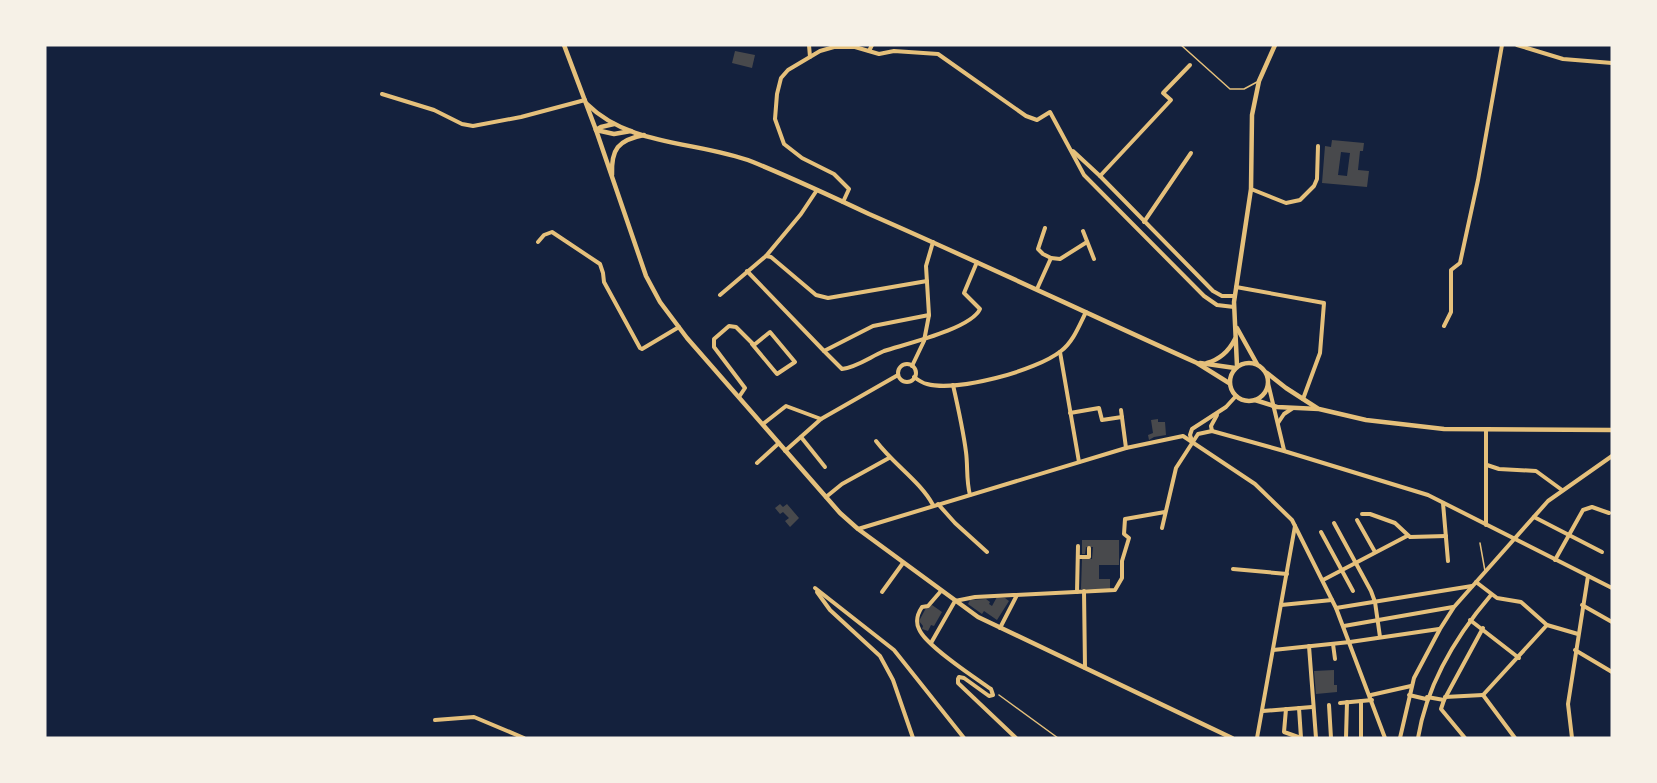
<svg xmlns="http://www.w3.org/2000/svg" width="1657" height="783" font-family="'IBM Plex Sans',sans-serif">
	<rect width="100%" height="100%" fill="#14213d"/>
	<!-- building -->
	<g fill="#48494c" fill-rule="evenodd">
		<polygon points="735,51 755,55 752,68 732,63"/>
		<path d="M1332 140 1364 143 1363 151H1360L1358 170 1369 171 1367 187 1322 183 1325 146 1331 147ZM1341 152 1350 153 1347 176 1338 175Z"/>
		<polygon points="1158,419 1158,422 1165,422 1166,435 1154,437 1149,440 1148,435 1153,433 1151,420"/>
		<polygon points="780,504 783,507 787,504 799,518 790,527 785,521 789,518 783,512 780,514 775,508"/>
		<polygon points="1082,540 1119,540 1119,565 1099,565 1099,579 1110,579 1110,589 1081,589 1082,559 1092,559 1093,547 1086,547 1085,554 1082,554"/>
		<polygon points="997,597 1005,598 1009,601 997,620 984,611 982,614 968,604 970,600 986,599 990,602 989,604 992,606"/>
		<polygon points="932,605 942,612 934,626 931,625 928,631 922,629 923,626 919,621 926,608"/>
		<polygon points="1334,670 1334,685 1337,685 1337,692 1316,694 1314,671"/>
	</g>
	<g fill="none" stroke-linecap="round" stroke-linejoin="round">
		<!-- path -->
		<polyline stroke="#e5c07b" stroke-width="1.5" points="999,695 1058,738"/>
		<!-- service -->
		<g stroke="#e5c07b" stroke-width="1.5">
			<polyline points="1181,45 1230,89 1244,89 1257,82"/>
			<polyline points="1480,543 1485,571"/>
		</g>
		<!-- minor -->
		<g stroke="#e5c07b" stroke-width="4">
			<polyline points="809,45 810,57"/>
			<polyline points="1517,45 1563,59 1612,63"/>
			<polyline points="869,51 872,45"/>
			<polyline points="382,94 434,110 462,124 473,126 521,117 585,100"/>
			<polyline points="1073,151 1100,176 1213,291 1222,296 1235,296"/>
			<polyline points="1100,176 1171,100 1163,93 1190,65"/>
			<polyline points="1251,189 1286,203 1300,200 1314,186 1317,179 1318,146"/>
			<polyline points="843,202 849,189 834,174 802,158 784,144 775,119 777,94 781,78 788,70 820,51 834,47 855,47 879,54 894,51 938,54 1026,116 1037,120 1050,112 1084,175 1204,296 1217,305 1234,307"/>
			<polyline points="1144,222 1191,153"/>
			<polyline points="1045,228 1038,249 1043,254 1051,258"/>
			<polyline points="1083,231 1094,259"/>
			<polyline points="538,242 544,235 552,232 600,264 603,273 604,282 640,348 642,349 679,327"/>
			<polyline points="766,256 801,214 817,190"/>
			<polyline points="747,271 824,351 873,326 929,315"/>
			<polyline points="1236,287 1324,303 1320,353 1303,399"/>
			<polyline points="1037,289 1051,258 1060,259 1087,242"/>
			<polyline points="720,295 766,256 771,257 816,295 828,298 927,281"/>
			<polyline points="1444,326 1451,312 1451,270 1460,263 1478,180 1502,45"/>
			<path d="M824 351 842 369C857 367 870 357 884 351 905 344 971 329 980 309L964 293 977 262"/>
			<polyline points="1060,352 1079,462"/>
			<circle cx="907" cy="373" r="9"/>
			<polyline points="912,366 924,341 929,315 926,266 933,242"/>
			<path d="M914 377C918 380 922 383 927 384 957 392 1036 371 1061 351 1073 342 1079 326 1086 312"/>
			<polyline points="1268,383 1284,450"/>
			<path d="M953 385C958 407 963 429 966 452 968 467 966 480 970 495"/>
			<polyline points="739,397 745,388 714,347 714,339 729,326 736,327 754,345 770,332 795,362 777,374 752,344"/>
			<polyline points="1121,410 1126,448"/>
			<polyline points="1070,413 1099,408 1102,420 1122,417"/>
			<polyline points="1278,423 1284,414 1293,408"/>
			<polyline points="763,424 786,406 821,419 898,375"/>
			<polyline points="1486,430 1486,525"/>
			<polyline points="1212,431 1211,426 1217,415"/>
			<polyline points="801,437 825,467"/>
			<path d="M876 441C894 465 920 481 933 505"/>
			<polyline points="1192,441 1190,435 1192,429 1226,407 1236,396"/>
			<polyline points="785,451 821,419"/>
			<polyline points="757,463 779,443"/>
			<polyline points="1487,465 1499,469 1536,471 1562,490"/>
			<polyline points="826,497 842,484 889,458"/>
			<polyline points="1443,503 1448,561"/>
			<polyline points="938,504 955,523 987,552"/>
			<polyline points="1362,514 1370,514 1395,523 1410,537 1446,536"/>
			<polyline points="1534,517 1602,552"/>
			<polyline points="1357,520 1375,552"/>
			<polyline points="1334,523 1371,591 1375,602 1380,637"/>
			<polyline points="1162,528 1176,468 1198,434 1212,431 1284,451 1428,495 1612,588"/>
			<polyline points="858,529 1126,448 1183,436 1255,484 1292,520 1336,608 1385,738"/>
			<polyline points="1321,532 1353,591"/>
			<polyline points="1078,557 1089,557 1089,548"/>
			<polyline points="1555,560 1583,510 1592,507 1609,513"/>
			<polyline points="1233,569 1287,574"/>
			<polyline points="1323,580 1407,536"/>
			<polyline points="1476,582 1497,598 1521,602 1547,625 1578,634"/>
			<polyline points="815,588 894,650 964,738"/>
			<path d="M941 591 928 606 922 607C918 613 915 621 919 629 925 645 975 678 991 689L993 695 989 696 964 678 959 677 958 679V683L1016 738"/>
			<polyline points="1084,591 1085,668"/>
			<polyline points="817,592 830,610 880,656 893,680 913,738"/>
			<polyline points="882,592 903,563"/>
			<polyline points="1077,592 1078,546"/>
			<polyline points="1281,605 1332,600"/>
			<polyline points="1582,605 1612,622"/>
			<polyline points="1336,608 1472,586"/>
			<polyline points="1470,620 1519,658"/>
			<polyline points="1344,626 1453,607"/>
			<polyline points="1000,628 1017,595"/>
			<polyline points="931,643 955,601 975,597 1115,590 1122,578 1122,561 1129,538 1124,534 1125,519 1165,512"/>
			<polyline points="1333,644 1335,659"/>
			<polyline points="1309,646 1316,738"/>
			<polyline points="1273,650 1350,642 1439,629"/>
			<polyline points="1575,650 1612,672"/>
			<polyline points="1371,695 1411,686"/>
			<polyline points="1409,695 1426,699"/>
			<polyline points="1483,695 1547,625"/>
			<polyline points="1483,695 1515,738"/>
			<polyline points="1427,697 1444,700"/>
			<polyline points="1445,697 1483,695"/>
			<polyline points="1361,701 1361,738"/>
			<polyline points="1340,703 1372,700"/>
			<polyline points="1329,705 1331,738"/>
			<polyline points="1299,708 1301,738"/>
			<polyline points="1286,709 1284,732 1301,738"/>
			<polyline points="1263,711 1312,707"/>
			<polyline points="435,720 474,717 524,738"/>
			<polyline points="1257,738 1295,526"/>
			<polyline points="1346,738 1347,702"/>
			<polyline points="1400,738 1414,678 1440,629 1454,607 1548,501 1612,456"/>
			<path d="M1418 738C1427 684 1456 636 1491 595"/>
			<polyline points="1465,738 1441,709 1444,700 1483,628"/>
			<polyline points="1572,738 1568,704 1588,576"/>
		</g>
		<!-- tertiary -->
		<g stroke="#e5c07b" stroke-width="4.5">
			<polyline points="596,130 646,276 660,302 687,338 840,513 858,529 978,617 1232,738"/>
			<polyline points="1237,328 1257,364"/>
			<path d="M1207 363C1221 359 1229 351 1235 339"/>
			<polyline points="1237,366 1234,302 1251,189 1252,115 1259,81 1275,45"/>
		</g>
		<!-- secondary -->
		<g stroke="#e5c07b" stroke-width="4.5">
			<polyline points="564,45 596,130"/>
			<path d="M587 104C630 147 699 141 753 162 792 178 831 196 869 214 979 262 1088 314 1197 363L1229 383"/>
			<polyline points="596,130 614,134 631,131"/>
			<polyline points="596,130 601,127 614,124"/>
			<path d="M612 175C611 149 618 140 644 135"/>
			<circle cx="1249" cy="382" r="19"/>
			<polyline points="1200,363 1235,368"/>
			<polyline points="1267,373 1286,388 1317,408"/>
			<polyline points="1255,400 1277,407 1319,409 1366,420 1444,429 1612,430"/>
		</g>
	</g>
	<!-- border -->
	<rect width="1657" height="783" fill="none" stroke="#f6f1e7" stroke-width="93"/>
</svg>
